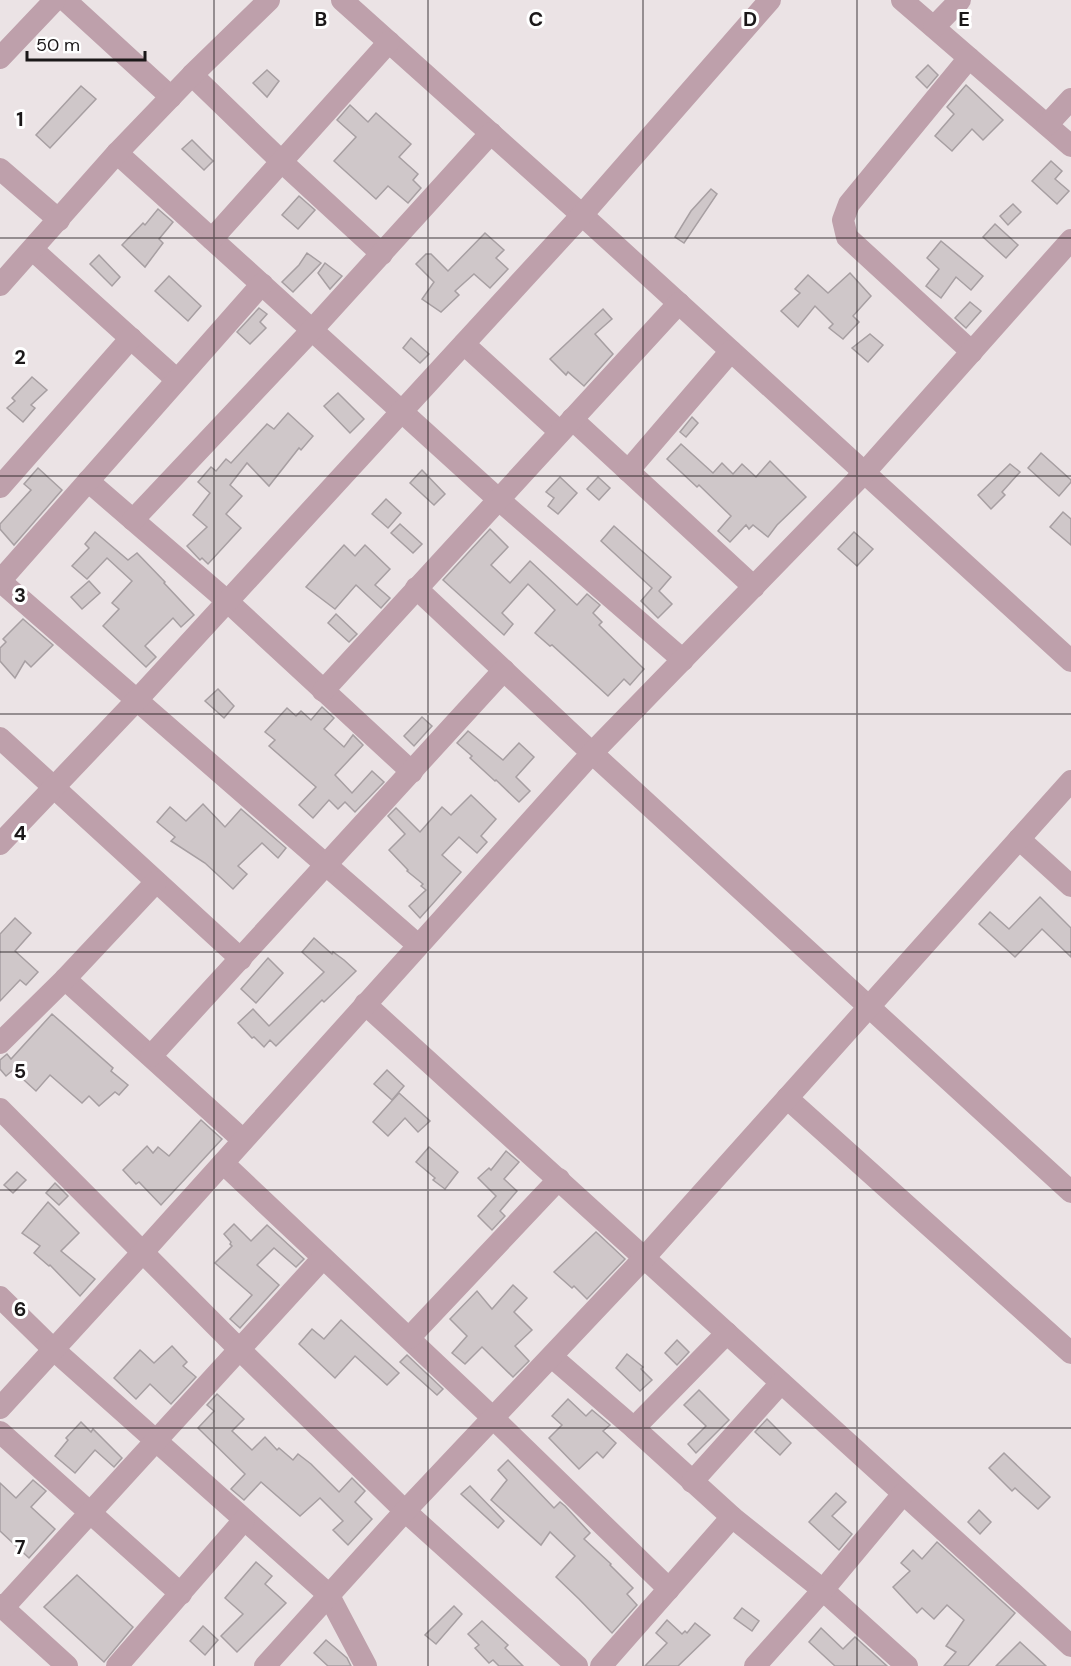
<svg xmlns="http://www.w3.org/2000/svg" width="1071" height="1666" font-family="'DM Sans',sans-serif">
	<rect width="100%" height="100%" fill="#ebe3e5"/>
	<!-- building -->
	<g fill="#cfc7c9" stroke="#a79fa2" stroke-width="1.5">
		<polygon points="928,65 938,75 927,88 916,77"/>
		<polygon points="267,70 279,81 267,97 253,83"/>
		<polygon points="966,85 1003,120 983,140 972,129 952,151 935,136 954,114 947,107"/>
		<polygon points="81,86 96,99 50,148 36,135"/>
		<polygon points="350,105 368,122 376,113 411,144 399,157 418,174 413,180 421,188 408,203 388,186 376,199 334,161 356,137 337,120"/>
		<polygon points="192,140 213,161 204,170 182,149"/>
		<polygon points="1051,161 1062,171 1055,179 1069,191 1057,204 1032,181"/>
		<polygon points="711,189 717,194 684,243 675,237 691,211"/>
		<polygon points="299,196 315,210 298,229 282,215"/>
		<polygon points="1013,204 1021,212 1008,225 1000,216"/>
		<polygon points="158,209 173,222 159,239 163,243 145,267 122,245 143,223 145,225"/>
		<polygon points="995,224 1018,245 1006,258 983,237"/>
		<polygon points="485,233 504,250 496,258 508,269 490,288 474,274 455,291 459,295 441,312 422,299 434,282 416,264 426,254 431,254 448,271"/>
		<polygon points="941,241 983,276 971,290 956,277 941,298 926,286 939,269 927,258"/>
		<polygon points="307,253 321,263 293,292 282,282 299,265"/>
		<polygon points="99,255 120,277 112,286 90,264"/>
		<polygon points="325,263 342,276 330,289 318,273"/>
		<polygon points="850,273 871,296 853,316 859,322 843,339 829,328 833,324 815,306 798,327 781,311 800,293 795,289 808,275 828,293"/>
		<polygon points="169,276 201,306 188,321 155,291"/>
		<polygon points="970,302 981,311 966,328 955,318"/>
		<polygon points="259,308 267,314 260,322 266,328 250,344 237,332"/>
		<polygon points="603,309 612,319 595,334 613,354 584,386 568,372 566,375 550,359"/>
		<polygon points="870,334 883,345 868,362 852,348"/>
		<polygon points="411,338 429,354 420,363 403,348"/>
		<polygon points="32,377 47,390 31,405 35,408 23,422 7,408 15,401 12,398"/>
		<polygon points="338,393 364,419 350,433 324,406"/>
		<polygon points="288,413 313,436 301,450 299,448 269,486 247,463 230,485 242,496 226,514 241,528 208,564 202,558 200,560 187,546 207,527 193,515 210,493 198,482 211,467 216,471 226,459 231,463 267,424 274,429"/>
		<polygon points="692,417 698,423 686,437 680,432"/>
		<polygon points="681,444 713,473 722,463 733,474 742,464 756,477 770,461 806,497 777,525 768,537 753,525 749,529 746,525 730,542 718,531 731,516 699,485 697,487 667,459"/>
		<polygon points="1041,453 1071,480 1071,482 1059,496 1028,468"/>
		<polygon points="1010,464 1020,472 1002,492 1005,495 991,509 978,495"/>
		<polygon points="38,468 62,490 14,545 0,529 0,524 31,490 24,484"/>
		<polygon points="422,470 445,494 434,505 410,483"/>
		<polygon points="560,477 577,493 558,514 548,506 554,498 546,492"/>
		<polygon points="598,477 610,488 599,500 587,489"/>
		<polygon points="386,499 401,513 388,528 372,514"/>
		<polygon points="1063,512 1071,519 1071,545 1050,527"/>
		<polygon points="400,524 422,544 413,553 391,533"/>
		<polygon points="614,526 671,577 659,591 672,604 658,618 641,601 652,588 601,541"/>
		<polygon points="490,529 508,547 491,565 510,583 530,561 577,605 587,594 600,605 593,613 602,622 599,625 644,669 630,685 624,679 608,696 552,645 550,646 535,633 555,610 528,584 502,613 513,624 504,635 443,580"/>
		<polygon points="95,532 128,560 137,553 165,582 164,583 194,615 181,627 173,618 145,646 156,657 146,667 103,626 119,609 112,603 132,581 107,558 87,579 72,566 89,548 85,544"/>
		<polygon points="854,532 873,549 857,566 838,549"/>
		<polygon points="344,545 355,556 365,545 390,569 375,585 390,598 381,608 356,585 335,609 306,587"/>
		<polygon points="89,581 100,593 82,609 71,597"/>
		<polygon points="336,614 357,634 349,642 328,623"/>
		<polygon points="23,619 53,645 31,667 25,661 15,678 0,661 0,648 6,642 3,639"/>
		<polygon points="218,689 234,706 224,718 205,701"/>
		<polygon points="322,707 334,718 324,729 344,747 353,735 363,745 335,775 352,793 372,771 384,782 355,812 345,802 338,809 329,800 313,818 299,805 316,787 269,746 275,740 265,732 287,708 296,716 301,711 311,720"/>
		<polygon points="422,717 432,726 414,746 404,736"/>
		<polygon points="468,731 503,760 519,743 534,757 516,777 530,791 519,802 496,780 495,781 470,758 472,756 457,743"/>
		<polygon points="471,795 496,819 481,836 487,842 477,853 459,837 442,855 461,872 420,918 409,906 426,890 421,886 423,884 407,871 408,870 389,850 405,834 388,816 396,808 420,832 442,807 451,815"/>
		<polygon points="203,804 225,827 241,809 286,848 278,858 262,843 238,866 247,874 233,889 205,863 171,841 175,837 157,822 170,807 186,821"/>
		<polygon points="1040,897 1071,928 1071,957 1042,929 1015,957 979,924 990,912 1009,929"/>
		<polygon points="15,918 31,933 15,951 38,972 26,985 20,980 0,1001 0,934"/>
		<polygon points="314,938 332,954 333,952 344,960 356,971 324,1002 322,1000 276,1046 270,1040 264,1047 254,1037 252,1038 238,1023 253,1009 269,1026 324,972 302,952"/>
		<polygon points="268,958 283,973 256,1003 241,989"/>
		<polygon points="52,1014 113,1068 111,1071 128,1085 119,1095 115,1092 99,1106 89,1096 82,1103 50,1075 36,1091 13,1070 6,1076 0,1069 0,1060 7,1054 11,1059"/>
		<polygon points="387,1070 404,1086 392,1100 374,1084"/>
		<polygon points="399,1093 430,1121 418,1132 405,1118 388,1136 373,1122"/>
		<polygon points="201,1120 222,1139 161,1205 139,1182 136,1184 123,1170 147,1146 153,1153 158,1147 169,1156"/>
		<polygon points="429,1147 458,1172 445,1189 433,1180 435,1178 416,1162"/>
		<polygon points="506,1151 519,1162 504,1179 517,1191 500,1211 505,1216 492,1230 478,1216 496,1196 478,1178 489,1168 491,1170"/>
		<polygon points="17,1172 26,1180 13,1193 4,1185"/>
		<polygon points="55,1183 68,1196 59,1205 46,1193"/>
		<polygon points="48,1202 79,1233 61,1251 95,1279 80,1296 50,1265 49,1266 34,1253 40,1246 22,1233"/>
		<polygon points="234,1224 251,1241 267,1225 304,1259 296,1267 274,1248 257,1265 279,1285 240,1328 230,1319 252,1295 215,1263 232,1246 230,1244 231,1242 224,1234"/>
		<polygon points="596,1232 625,1259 587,1299 574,1286 572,1288 554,1272"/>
		<polygon points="513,1285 527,1298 514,1312 532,1330 515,1346 529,1361 513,1377 482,1347 465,1364 452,1353 467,1336 450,1319 477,1291 492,1309"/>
		<polygon points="341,1320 399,1373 387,1385 355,1356 335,1378 299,1344 312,1329 324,1339"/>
		<polygon points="677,1340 689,1352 677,1365 665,1353"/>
		<polygon points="172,1346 187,1362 183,1366 196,1377 171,1404 150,1384 136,1399 114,1378 140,1350 154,1363"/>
		<polygon points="627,1354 643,1367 641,1369 652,1380 640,1391 616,1368"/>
		<polygon points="407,1355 443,1389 437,1395 400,1362"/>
		<polygon points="699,1390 729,1420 696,1453 688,1444 706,1426 684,1405"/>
		<polygon points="217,1394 244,1419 232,1431 252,1450 265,1437 277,1450 279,1448 293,1460 298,1454 311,1464 339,1492 352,1478 365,1491 355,1502 372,1519 348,1545 333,1530 343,1521 320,1498 300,1516 261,1482 244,1500 231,1489 245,1474 198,1428 214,1411 207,1405"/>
		<polygon points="568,1399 586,1416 592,1410 610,1425 603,1431 616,1443 603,1458 597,1452 579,1469 549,1438 562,1425 552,1416"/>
		<polygon points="767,1419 791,1443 780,1455 755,1432"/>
		<polygon points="81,1422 91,1432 93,1429 122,1458 114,1467 95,1450 75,1473 55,1456 68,1440 66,1438"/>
		<polygon points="1004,1453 1050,1497 1038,1509 1015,1488 1012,1491 989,1468"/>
		<polygon points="508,1460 554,1508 560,1502 565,1506 590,1533 584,1539 611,1564 610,1565 633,1588 627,1594 637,1605 612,1633 579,1599 556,1577 575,1556 550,1532 541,1545 491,1500 507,1480 498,1470"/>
		<polygon points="33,1480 46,1491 31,1507 55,1529 29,1558 0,1531 0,1483 16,1498"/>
		<polygon points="470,1486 504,1521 498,1528 461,1494"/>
		<polygon points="836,1493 846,1502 832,1516 852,1534 839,1550 809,1522"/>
		<polygon points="979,1510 991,1522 980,1534 968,1522"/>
		<polygon points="937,1542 1015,1613 968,1666 944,1666 956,1652 946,1646 964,1620 947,1605 934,1619 922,1608 917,1613 893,1587 910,1571 901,1563 913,1550 922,1559"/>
		<polygon points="256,1562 272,1576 265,1584 286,1603 237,1652 221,1636 243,1614 225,1598"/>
		<polygon points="77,1575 133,1627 104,1662 44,1607"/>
		<polygon points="454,1606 462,1614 436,1644 425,1635"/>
		<polygon points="742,1608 759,1621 752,1631 734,1618"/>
		<polygon points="667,1620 682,1634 685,1631 687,1633 695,1623 710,1635 678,1666 645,1666 667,1643 656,1633"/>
		<polygon points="482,1621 508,1645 505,1648 523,1666 499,1666 493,1660 489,1663 475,1648 479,1645 468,1634"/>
		<polygon points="203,1626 218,1640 205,1655 190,1641"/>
		<polygon points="821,1628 843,1649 855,1637 887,1666 835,1666 809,1642"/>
		<polygon points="326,1640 347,1658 351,1666 328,1666 314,1653"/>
		<polygon points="1020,1642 1046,1666 996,1666"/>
	</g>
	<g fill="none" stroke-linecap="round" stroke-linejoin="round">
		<!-- minor -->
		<g stroke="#bea0ab" stroke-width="22">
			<polyline points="65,0 171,97"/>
			<polyline points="342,0 582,215 1071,661"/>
			<polyline points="902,0 1071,146"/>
			<polyline points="934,27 960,0"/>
			<polyline points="0,58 55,0"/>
			<polyline points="969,58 849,204 843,220 847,237 972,352"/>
			<polyline points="192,75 282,162 382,254"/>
			<polyline points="1047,125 1071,99"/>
			<polyline points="117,153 498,499 683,660"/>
			<polyline points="0,169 59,220"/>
			<polyline points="212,239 389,42"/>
			<polyline points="33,250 177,380"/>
			<polyline points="0,285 117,153 192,75 269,0"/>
			<polyline points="464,344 560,432"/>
			<polyline points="572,419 754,587"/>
			<polyline points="628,471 731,351"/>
			<polyline points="88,481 227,601 412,772"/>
			<polyline points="0,487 131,338"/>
			<polyline points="133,520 312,330 491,133"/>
			<polyline points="0,581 418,945"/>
			<polyline points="0,581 262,284"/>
			<polyline points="416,588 592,753 1071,1192"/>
			<polyline points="323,691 679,303"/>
			<polyline points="0,738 241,959"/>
			<polyline points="1019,839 1071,886"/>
			<polyline points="0,844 136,701 582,215 770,0"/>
			<polyline points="65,979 243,1140"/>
			<polyline points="365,1004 1071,1646"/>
			<polyline points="0,1043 65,979 156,882"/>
			<polyline points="151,1056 504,670"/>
			<polyline points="787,1098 1071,1353"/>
			<polyline points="0,1109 239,1349 405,1511 577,1666"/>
			<polyline points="223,1163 493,1418 669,1589"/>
			<polyline points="0,1297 53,1349 328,1594 366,1666"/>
			<polyline points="409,1338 559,1179"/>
			<polyline points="552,1357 634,1428 732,1517 823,1590 907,1666"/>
			<polyline points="0,1408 142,1253 592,753 865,472 1071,240"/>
			<polyline points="634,1428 727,1333"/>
			<polyline points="0,1432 181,1594"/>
			<polyline points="692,1482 781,1383"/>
			<polyline points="0,1605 67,1666"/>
			<polyline points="3,1608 323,1258"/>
			<polyline points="117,1666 244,1520"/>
			<polyline points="265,1666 405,1511 645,1257 1071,781"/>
			<polyline points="601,1666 732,1517"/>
			<polyline points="755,1666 823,1590 903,1494"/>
		</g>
	</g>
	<!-- grid -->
	<path fill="none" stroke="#1b1819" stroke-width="1.5" stroke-opacity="0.55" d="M214 0V1666M428 0V1666M643 0V1666M857 0V1666M0 238H1071M0 476H1071M0 714H1071M0 952H1071M0 1190H1071M0 1428H1071"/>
	<g font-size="20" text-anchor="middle" font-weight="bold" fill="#1b1819" stroke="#fff" stroke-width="6" stroke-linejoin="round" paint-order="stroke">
		<text x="321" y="26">B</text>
		<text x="536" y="26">C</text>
		<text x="750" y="26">D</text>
		<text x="964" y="26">E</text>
		<text x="20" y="126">1</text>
		<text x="20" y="364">2</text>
		<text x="20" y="602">3</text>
		<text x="20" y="840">4</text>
		<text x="20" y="1078">5</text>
		<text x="20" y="1316">6</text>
		<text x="20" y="1554">7</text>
	</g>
	<!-- scale -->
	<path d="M27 51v9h118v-9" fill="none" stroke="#1b1819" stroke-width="3"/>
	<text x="36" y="51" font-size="18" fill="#1b1819" stroke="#ffffff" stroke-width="4.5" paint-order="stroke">50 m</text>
</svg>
